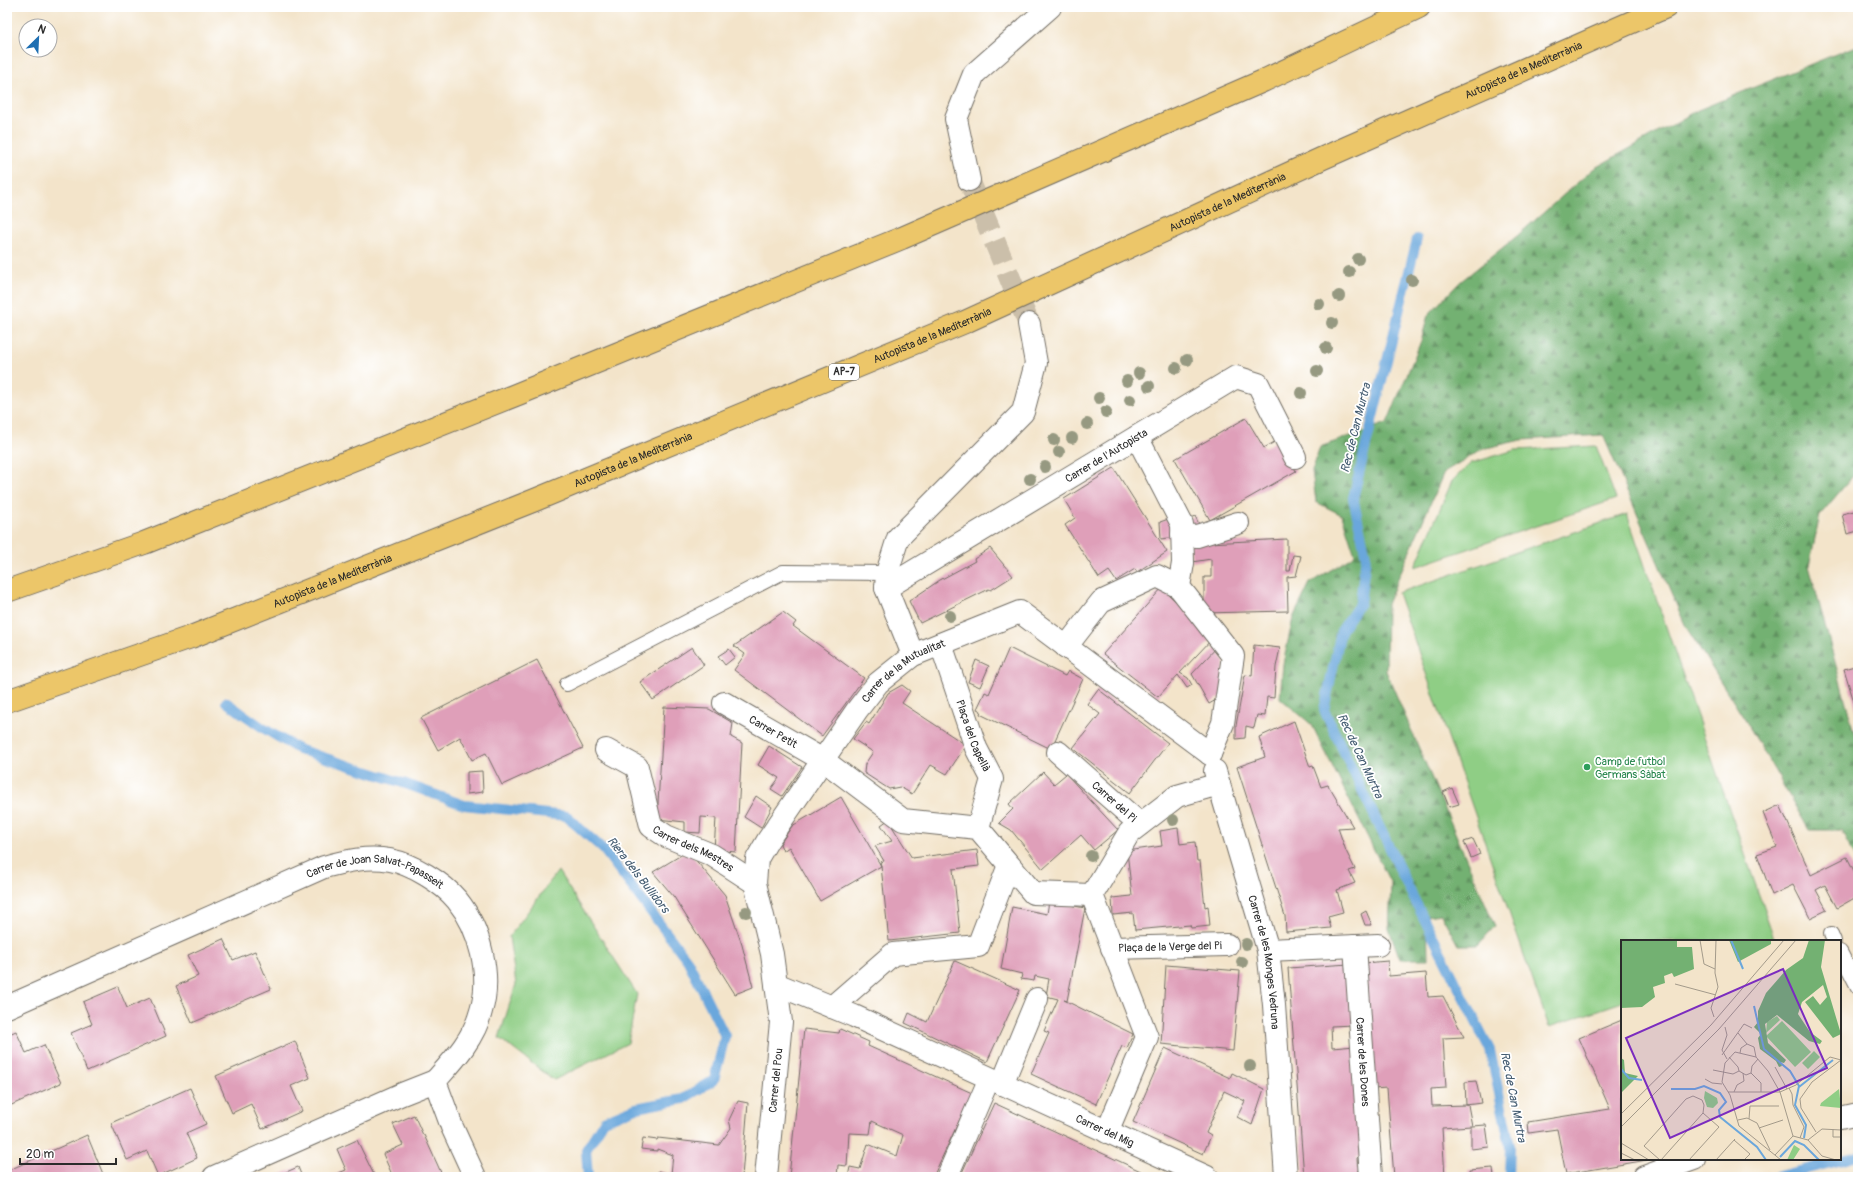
<svg xmlns="http://www.w3.org/2000/svg" width="1865" height="1184" font-family="Pangolin,sans-serif">
	<defs>
		<pattern id="forest-firs" width="22" height="20" patternUnits="userSpaceOnUse"><rect width="22" height="20" fill="#73b172"/><path d="M5 1l3.5 6h-7zM16 11l3.5 6h-7z" fill="#5f905e"/></pattern>
	</defs>
	<rect width="100%" height="100%" fill="#fff"/>
	<filter id="ink" filterUnits="userSpaceOnUse"><feTurbulence type="fractalNoise" baseFrequency=".025" numOctaves="2"/><feDisplacementMap in="SourceGraphic" scale="8" xChannelSelector="R" yChannelSelector="G"/><feConvolveMatrix kernelMatrix="1 2 1 2 8 2 1 2 1" color-interpolation-filters="sRGB"/></filter>
	<filter id="wash" filterUnits="userSpaceOnUse"><feTurbulence type="fractalNoise" baseFrequency=".012" numOctaves="4" result="noise"/><feDisplacementMap in="SourceGraphic" scale="16" xChannelSelector="R" yChannelSelector="G"/><feGaussianBlur stdDeviation="0.9" result="paint"/><feColorMatrix in="noise" values="0 0 0 0 0 0 0 0 0 0 0 0 0 0 0 0 0 1.4 0 .05"/><feComposite in="paint" operator="in"/></filter>
	<g filter="url(#wash)">
		<rect width="100%" height="100%" fill="#f3e4ca"/>
		<!-- green -->
		<g fill="#8fce85" stroke="#5d7c58">
			<polygon points="1596,446 1616,499 1415,567 1452,481 1471,463 1515,450"/>
			<polygon points="1627,514 1775,941 1622,941 1622,1002 1549,1027 1398,593"/>
			<polygon points="558,871 637,994 628,1043 554,1080 499,1038 516,984 509,937"/>
		</g>
		<!-- forest -->
		<polygon fill="url(#forest-firs)" stroke="#4f6e4e" points="1858,45 1858,470 1820,515 1809,566 1858,747 1858,862 1841,830 1809,830 1747,723 1686,627 1603,435 1521,440 1482,449 1444,472 1387,604 1386,671 1495,926 1478,945 1458,945 1441,914 1427,916 1428,959 1400,959 1389,929 1391,884 1312,725 1280,698 1283,664 1293,618 1310,583 1355,555 1342,515 1316,502 1312,471 1320,447 1387,423 1421,341 1428,315 1460,282 1517,236 1593,169 1698,110"/>
		<g fill="none" stroke-linecap="round" stroke-linejoin="round">
			<!-- stream -->
			<g stroke="#6ba7dc" stroke-width="10">
				<polyline points="1417,239 1353,498 1366,556 1360,603 1341,631 1324,710 1413,897 1490,1050 1510,1146 1509,1177"/>
				<polyline points="226,702 263,728 298,749 403,783 464,805 566,816 603,849 688,961 725,1036 714,1080 683,1099 636,1108 604,1121 586,1150 588,1177"/>
				<polyline points="1776,1177 1858,1156"/>
			</g>
		</g>
		<g id="blocks">
			<!-- building -->
			<g fill="#df9fb9">
				<polygon points="1246,418 1264,448 1278,440 1296,471 1210,520 1175,459"/>
				<polygon points="1114,468 1167,552 1137,572 1135,569 1116,581 1109,571 1099,578 1065,525 1075,518 1064,499"/>
				<polygon points="1858,510 1858,531 1847,534 1842,514"/>
				<polygon points="1195,516 1202,530 1196,532 1190,518"/>
				<polygon points="1174,517 1176,537 1161,539 1160,522"/>
				<polygon points="1287,539 1287,571 1290,571 1293,555 1301,556 1296,576 1287,577 1288,611 1204,613 1204,577 1211,577 1211,559 1192,562 1190,544"/>
				<polygon points="990,548 1013,576 991,590 989,589 920,623 909,601 940,580 975,561 974,559"/>
				<polygon points="1162,588 1213,638 1180,673 1188,678 1192,685 1187,688 1178,675 1158,697 1103,654"/>
				<polygon points="783,612 796,622 793,626 864,678 822,736 734,670 745,654 734,646"/>
				<polygon points="1254,645 1280,648 1276,667 1274,698 1267,697 1265,716 1257,715 1254,728 1246,726 1245,738 1236,739 1236,726 1245,675 1252,676"/>
				<polygon points="692,647 704,665 653,700 640,682"/>
				<polygon points="1217,647 1224,662 1223,696 1209,704 1192,674"/>
				<polygon points="1009,648 1065,676 1068,671 1083,679 1051,749 980,714 981,711 977,709 985,692 989,694"/>
				<polygon points="729,649 735,657 725,665 718,656"/>
				<polygon points="537,660 583,748 502,785 486,753 472,760 460,737 438,750 421,718"/>
				<polygon points="976,660 989,666 980,687 968,682"/>
				<polygon points="1858,665 1858,715 1844,669"/>
				<polygon points="902,685 910,691 902,703 966,745 947,774 931,765 912,794 900,787 889,789 864,773 865,764 873,752 853,739 866,722 869,724 888,693"/>
				<polygon points="1098,689 1168,743 1130,793 1073,748 1100,714 1087,704"/>
				<polygon points="664,707 709,709 733,723 731,737 742,743 736,852 714,850 716,818 701,817 700,833 685,832 685,822 657,819"/>
				<polygon points="1294,721 1310,767 1313,766 1321,787 1328,785 1353,827 1338,828 1346,851 1355,869 1349,871 1355,883 1337,890 1343,912 1328,916 1331,928 1286,932 1285,916 1237,767 1265,757 1259,737"/>
				<polygon points="769,746 802,767 782,796 771,789 779,778 758,765"/>
				<polygon points="482,771 483,792 467,794 467,772"/>
				<polygon points="1043,772 1054,784 1066,774 1118,830 1094,850 1081,835 1043,869 1011,830 999,823 1013,809 1009,804"/>
				<polygon points="1452,788 1459,804 1449,807 1443,792"/>
				<polygon points="756,796 772,807 761,828 744,817"/>
				<polygon points="841,797 881,866 880,862 884,861 875,846 892,841 881,825 888,820 912,858 977,850 979,866 953,869 960,933 889,941 881,866 820,901 789,847 783,851 780,844 792,826"/>
				<polygon points="1780,805 1811,875 1847,857 1858,879 1858,896 1837,908 1825,885 1816,890 1827,910 1810,918 1793,885 1772,895 1757,854 1777,847 1763,813"/>
				<polygon points="1178,828 1180,844 1195,842 1197,861 1200,861 1205,907 1208,906 1210,926 1191,928 1190,925 1135,930 1133,913 1113,915 1112,898 1132,896 1127,851 1162,846 1160,831"/>
				<polygon points="1473,839 1480,854 1471,858 1464,842"/>
				<polygon points="688,851 725,895 742,945 753,987 735,994 674,897 653,872"/>
				<polygon points="1049,901 1085,908 1067,1001 1064,1000 1133,1034 1127,1048 1122,1046 1096,1104 1031,1074 1049,1033 1044,1031 1058,999 1046,996 1049,979 1035,976 1034,981 1021,979 1022,974 1001,969 1012,907 1047,914"/>
				<polygon points="1366,911 1372,925 1365,925 1361,914"/>
				<polygon points="223,939 233,960 255,951 271,989 192,1023 176,986 198,976 188,955"/>
				<polygon points="955,961 1020,990 987,1062 905,1023 909,1013 927,1022"/>
				<polygon points="1388,961 1389,976 1426,973 1428,997 1443,996 1464,1037 1443,1038 1446,1088 1431,1089 1432,1106 1468,1105 1472,1126 1486,1125 1489,1147 1471,1149 1471,1126 1442,1128 1445,1177 1394,1177 1387,1088 1373,1089 1364,963"/>
				<polygon points="1349,964 1354,1025 1331,1026 1332,1048 1355,1046 1363,1157 1357,1157 1358,1177 1304,1177 1288,968"/>
				<polygon points="1166,965 1240,971 1233,1051 1161,1044"/>
				<polygon points="118,987 127,1008 150,998 166,1036 87,1071 71,1033 92,1024 83,1002"/>
				<polygon points="1622,1020 1622,1159 1647,1160 1566,1174 1557,1129 1529,1133 1528,1122 1610,1109 1579,1038"/>
				<polygon points="804,1029 839,1033 840,1029 869,1042 868,1046 972,1093 933,1177 848,1177 850,1167 860,1169 868,1144 897,1156 903,1135 872,1121 870,1134 849,1133 847,1166 838,1165 837,1177 789,1177"/>
				<polygon points="16,1031 26,1053 44,1045 61,1083 7,1107 7,1035"/>
				<polygon points="295,1041 310,1078 291,1086 302,1111 262,1129 251,1104 232,1113 216,1076"/>
				<polygon points="1165,1048 1230,1078 1232,1073 1264,1089 1252,1125 1237,1117 1245,1101 1224,1091 1206,1133 1211,1136 1203,1154 1133,1122"/>
				<polygon points="1476,1081 1481,1103 1466,1105 1465,1082"/>
				<polygon points="190,1088 206,1124 186,1133 197,1158 158,1176 147,1151 127,1160 111,1123"/>
				<polygon points="738,1101 748,1103 742,1177 658,1177 658,1171 671,1174 673,1155 657,1149 657,1151 641,1149 643,1138 657,1140 658,1138 719,1145 731,1128 729,1120"/>
				<polygon points="994,1103 1134,1168 1154,1177 960,1177"/>
				<polygon points="414,1115 423,1135 424,1135 443,1177 393,1177 383,1154 403,1145 393,1124"/>
				<polygon points="87,1135 103,1174 96,1177 9,1177 7,1171"/>
				<polygon points="357,1140 375,1177 329,1177 346,1170 337,1149"/>
				<polygon points="298,1167 302,1177 278,1177 277,1176"/>
				<polygon points="1493,1168 1494,1177 1470,1177 1469,1170"/>
			</g>
		</g>
	</g>
	<g filter="url(#ink)">
		<use href="#blocks" fill-opacity="0" stroke="#716c63" stroke-width="1"/>
		<g fill="none" stroke-linecap="round" stroke-linejoin="round">
			<!-- minor-tunnel -->
			<polyline stroke="#cbbfaa" stroke-width="22" stroke-dasharray="22 11" stroke-linecap="butt" points="969,180 1029,324"/>
			<defs>
				<g id="service">
					<polyline points="567,684 783,572 887,573"/>
					<polyline points="1831,934 1834,941"/>
					<polyline points="1840,952 1858,987"/>
				</g>
				<polyline id="pedestrian" points="947,1177 989,1079"/>
				<g id="minor">
					<polyline points="969,180 956,119 974,74 1050,7"/>
					<polyline points="1137,437 1182,524 1183,563 1179,587 1233,656 1223,723 1210,754"/>
					<polyline points="1182,535 1197,536 1238,523"/>
					<path id="s1" d="M886 588 1236 377 1258 384 1295 457"/>
					<path id="s2" d="M941 644 976 748 992 779 978 828"/>
					<polyline points="1066,647 1101,602 1157,576 1179,587"/>
					<polyline points="913,655 886,588 887,573 898,538 1023,412 1036,363 1029,324"/>
					<path id="s3" d="M724 703 823 760 903 820 978 828 1033 893 1092 895"/>
					<path id="s4" d="M606 750 637 767 651 826 666 836 712 855 755 883"/>
					<path id="s5" d="M1058 752 1140 824"/>
					<path id="s6" d="M1215 771 1268 950 1274 1005 1286 1177"/>
					<path id="s7" d="M1355 946 1371 1177"/>
					<path id="s8" d="M1112 948 1227 945"/>
					<polyline points="1268,950 1378,945"/>
					<path id="s9" d="M776 984 854 1016 1207 1177"/>
					<path id="s10" d="M7 1007 324 867C346 861 367 856 390 860 412 864 443 883 457 900 480 928 492 976 481 1011 474 1039 453 1061 435 1081L452 1127 475 1177"/>
					<polyline points="832,1007 893,954 978,946 1009,865"/>
					<polyline points="1002,1084 1037,999"/>
					<polyline points="1840,1118 1858,1114"/>
					<polyline points="1107,1132 1147,1037 1092,895 1129,833 1177,796 1219,784"/>
					<polyline points="214,1177 402,1094 435,1081"/>
					<path id="s11" d="M766 1177 781 1022 772 954 755 883 757 859 768 840 857 710 878 683 913 655 1020 612 1210 754"/>
					<polyline points="1644,1177 1694,1159"/>
				</g>
				<g id="motorway">
					<polyline points="7,591 144,543 518,394 902,238 1263,81 1419,7"/>
					<path id="s12" d="M7 701 191 637 535 500 965 322 1323 158 1666 7"/>
				</g>
			</defs>
			<!-- service casing -->
			<use href="#service" stroke="#716c63" stroke-width="16"/>
			<!-- pedestrian casing -->
			<use href="#pedestrian" stroke="#716c63" stroke-width="23"/>
			<!-- minor casing -->
			<use href="#minor" stroke="#716c63" stroke-width="24"/>
			<!-- motorway casing -->
			<use href="#motorway" stroke="#716c63" stroke-width="24"/>
			<!-- service -->
			<use href="#service" stroke="#fff" stroke-width="14"/>
			<!-- pedestrian -->
			<use href="#pedestrian" stroke="#fff" stroke-width="21"/>
			<!-- minor -->
			<use href="#minor" stroke="#fff" stroke-width="22"/>
			<!-- motorway -->
			<use href="#motorway" stroke="#ecc669" stroke-width="22"/>
		</g>
		<!-- trees -->
		<g fill="#969981">
			<circle cx="1358" cy="259" r="6"/>
			<circle cx="1349" cy="272" r="6"/>
			<circle cx="1412" cy="280" r="6"/>
			<circle cx="1339" cy="296" r="6"/>
			<circle cx="1319" cy="304" r="6"/>
			<circle cx="1332" cy="323" r="6"/>
			<circle cx="1326" cy="348" r="6"/>
			<circle cx="1187" cy="360" r="6"/>
			<circle cx="1176" cy="368" r="6"/>
			<circle cx="1317" cy="371" r="6"/>
			<circle cx="1139" cy="373" r="6"/>
			<circle cx="1127" cy="381" r="6"/>
			<circle cx="1149" cy="386" r="6"/>
			<circle cx="1301" cy="393" r="6"/>
			<circle cx="1099" cy="398" r="6"/>
			<circle cx="1130" cy="400" r="6"/>
			<circle cx="1106" cy="412" r="6"/>
			<circle cx="1087" cy="424" r="6"/>
			<circle cx="1072" cy="438" r="6"/>
			<circle cx="1054" cy="440" r="6"/>
			<circle cx="1059" cy="452" r="6"/>
			<circle cx="1045" cy="467" r="6"/>
			<circle cx="1030" cy="479" r="6"/>
			<circle cx="950" cy="616" r="6"/>
			<circle cx="1173" cy="820" r="6"/>
			<circle cx="1091" cy="856" r="6"/>
			<circle cx="746" cy="912" r="6"/>
			<circle cx="1246" cy="944" r="6"/>
			<circle cx="1242" cy="962" r="6"/>
			<circle cx="1250" cy="1066" r="6"/>
		</g>
	</g>
	<!-- markers -->
	<circle fill="#2e9e5b" stroke="#fff" stroke-width="1.5" cx="1587" cy="767" r="4"/>
	<g text-anchor="middle" dominant-baseline="central" stroke-width="3.5" stroke-linejoin="round" paint-order="stroke">
		<!-- shield labels -->
		<rect fill="#fff" stroke="#6b6b6b" stroke-width="1" x="829" y="364" width="30" height="16" rx="3"/>
		<g font-size="10" font-weight="bold" fill="#2b2b2b">
			<text x="844" y="372">AP-7</text>
		</g>
		<!-- street labels -->
		<g font-size="11" fill="#2b2b2b" stroke="#fff">
			<text stroke="none"><textPath href="#s12" startOffset="1643">Autopista de la Mediterrània</textPath></text>
			<text stroke="none"><textPath href="#s12" startOffset="1319">Autopista de la Mediterrània</textPath></text>
			<text stroke="none"><textPath href="#s12" startOffset="995">Autopista de la Mediterrània</textPath></text>
			<text stroke="none"><textPath href="#s1" startOffset="257">Carrer de l'Autopista</textPath></text>
			<text stroke="none"><textPath href="#s12" startOffset="671">Autopista de la Mediterrània</textPath></text>
			<text stroke="none"><textPath href="#s12" startOffset="347">Autopista de la Mediterrània</textPath></text>
			<text stroke="none"><textPath href="#s11" startOffset="563">Carrer de la Mutualitat</textPath></text>
			<text stroke="none"><textPath href="#s3" startOffset="57">Carrer Petit</textPath></text>
			<text stroke="none"><textPath href="#s2" startOffset="97">Plaça del Capellà</textPath></text>
			<text stroke="none"><textPath href="#s5" startOffset="75">Carrer del Pi</textPath></text>
			<text stroke="none"><textPath href="#s4" startOffset="144">Carrer dels Mestres</textPath></text>
			<text stroke="none"><textPath href="#s10" startOffset="400">Carrer de Joan Salvat-Papasseit</textPath></text>
			<text stroke="none"><textPath href="#s8" startOffset="58">Plaça de la Verge del Pi</textPath></text>
			<text stroke="none"><textPath href="#s6" startOffset="198">Carrer de les Monges Vedruna</textPath></text>
			<text stroke="none"><textPath href="#s7" startOffset="116">Carrer de les Dones</textPath></text>
			<text stroke="none"><textPath href="#s11" startOffset="97">Carrer del Pou</textPath></text>
			<text stroke="none"><textPath href="#s9" startOffset="360">Carrer del Mig</textPath></text>
		</g>
		<!-- leisure labels -->
		<g font-size="11" fill="#27864d" stroke="#fff" text-anchor="start">
			<text x="1595" y="761">Camp de futbol<tspan x="1595" dy="13">Germans Sàbat</tspan></text>
		</g>
		<!-- water labels -->
		<g font-size="12" font-style="italic" fill="#455d72" stroke="#fff">
			<text transform="translate(1356 428) rotate(-76)">Rec de Can Murtra</text>
			<text transform="translate(1360 756) rotate(65)">Rec de Can Murtra</text>
			<text transform="translate(638 875) rotate(52)">Riera dels Bullidors</text>
			<text transform="translate(1513 1097) rotate(79)">Rec de Can Murtra</text>
		</g>
	</g>
	<!-- overview -->
	<g transform="translate(1621 940)">
		<rect width="220" height="220" fill="#f3e4ca"/>
		<path d="M156 76 159 80 145 93 146 82ZM161 81 190 112 174 127 145 96ZM193 111 199 117 187 129 181 123ZM218 149 220 168 199 166 200 163ZM84 151 96 158 97 163 92 168 86 167 83 158ZM173 205 179 209 172 220H166Z" fill="#8fce85"/>
		<path d="M0 0H56V7H71L73 29 53 37 51 33 43 36 44 43 32 47 34 57 21 67 0 68ZM108 0H150V4L117 22ZM188 0H204L200 27 220 94 212 98 184 62 192 56 199 65 206 57 202 45 181 62 177 74 189 92 201 101 199 104 188 101 156 75 144 84 147 103 165 120 163 123 159 122 161 126 158 127 155 121 139 109 137 98 140 94 133 87 137 82V71L145 53 165 30 182 18ZM0 118 3 120 4 133 17 136 0 153Z" fill="#73b172"/>
		<path fill="none" stroke="#6ba7dc" stroke-width="2" d="M110 0 122 29M133 66 143 109 169 131 178 146 174 165 185 185 183 198M0 129 8 138 21 140M178 147 212 120M50 149H74L83 146 99 153 105 162 98 170 99 177 136 207 145 220M159 217 174 201 183 205 198 220"/>
		<path fill="none" stroke="#a39a8a" stroke-width="1" d="M79 0 83 24 94 29M54 44 95 55M93 77 90 68 97 47 94 33 95 0M104 87 106 95 101 110 106 119M117 93 126 104 133 107 135 117M119 113 120 108 126 104M101 115 123 84 131 88M108 117 117 127 118 131M135 117 114 112 104 123 101 142 109 155 118 186 160 220M135 117 147 131 159 152 172 196 154 215M137 119 131 126 130 133 140 143V152M154 127 166 149M92 130 112 134 118 131 125 135 130 133M84 139 91 143 101 144M168 148 171 154 172 165 183 187 179 198M107 152H159L175 145 209 117 220 120M113 152 116 145 123 141 122 133M0 174 90 85 163 0M128 179 129 166H158M117 180 126 178 136 183 149 210M0 187 98 89 175 0M138 188 162 180M212 189V197H220M195 192 180 168 179 159 191 142 220 120M172 196 187 200M113 200 129 214 123 220M187 200 201 189 220 190M187 200 201 216 215 220M0 203 28 220M0 213 14 220M39 220 23 206 65 159 72 156 81 160 83 165 82 173 98 187 68 220M40 220 82 173M95 220 114 199"/>
		<path fill="#7b2cbf" fill-opacity="0.15" stroke="#7b2cbf" stroke-width="2" d="M162 29 206 128 49 198 5 98Z"/>
		<rect width="220" height="220" fill="none" stroke="#2b2b2b" stroke-width="2"/>
	</g>
	<!-- margin -->
	<rect width="1865" height="1184" fill="none" stroke="#fff" stroke-width="24"/>
	<!-- north arrow -->
	<g transform="translate(38 38) rotate(24)"><circle r="19" fill="#ffffff" stroke="#aaaaaa"/>
	<path d="M0-3L7 15L0 10L-7 15Z" fill="#1f6fb2"/>
	<text y="-6" font-size="11" font-weight="bold" text-anchor="middle" fill="#2b2b2b">N</text>
	</g>
	<!-- scale -->
	<path d="M20 1158v6h96v-6" fill="none" stroke="#2b2b2b" stroke-width="2"/>
	<text x="26" y="1158" font-size="12" fill="#2b2b2b" stroke="#ffffff" stroke-width="3" paint-order="stroke">20 m</text>
</svg>
